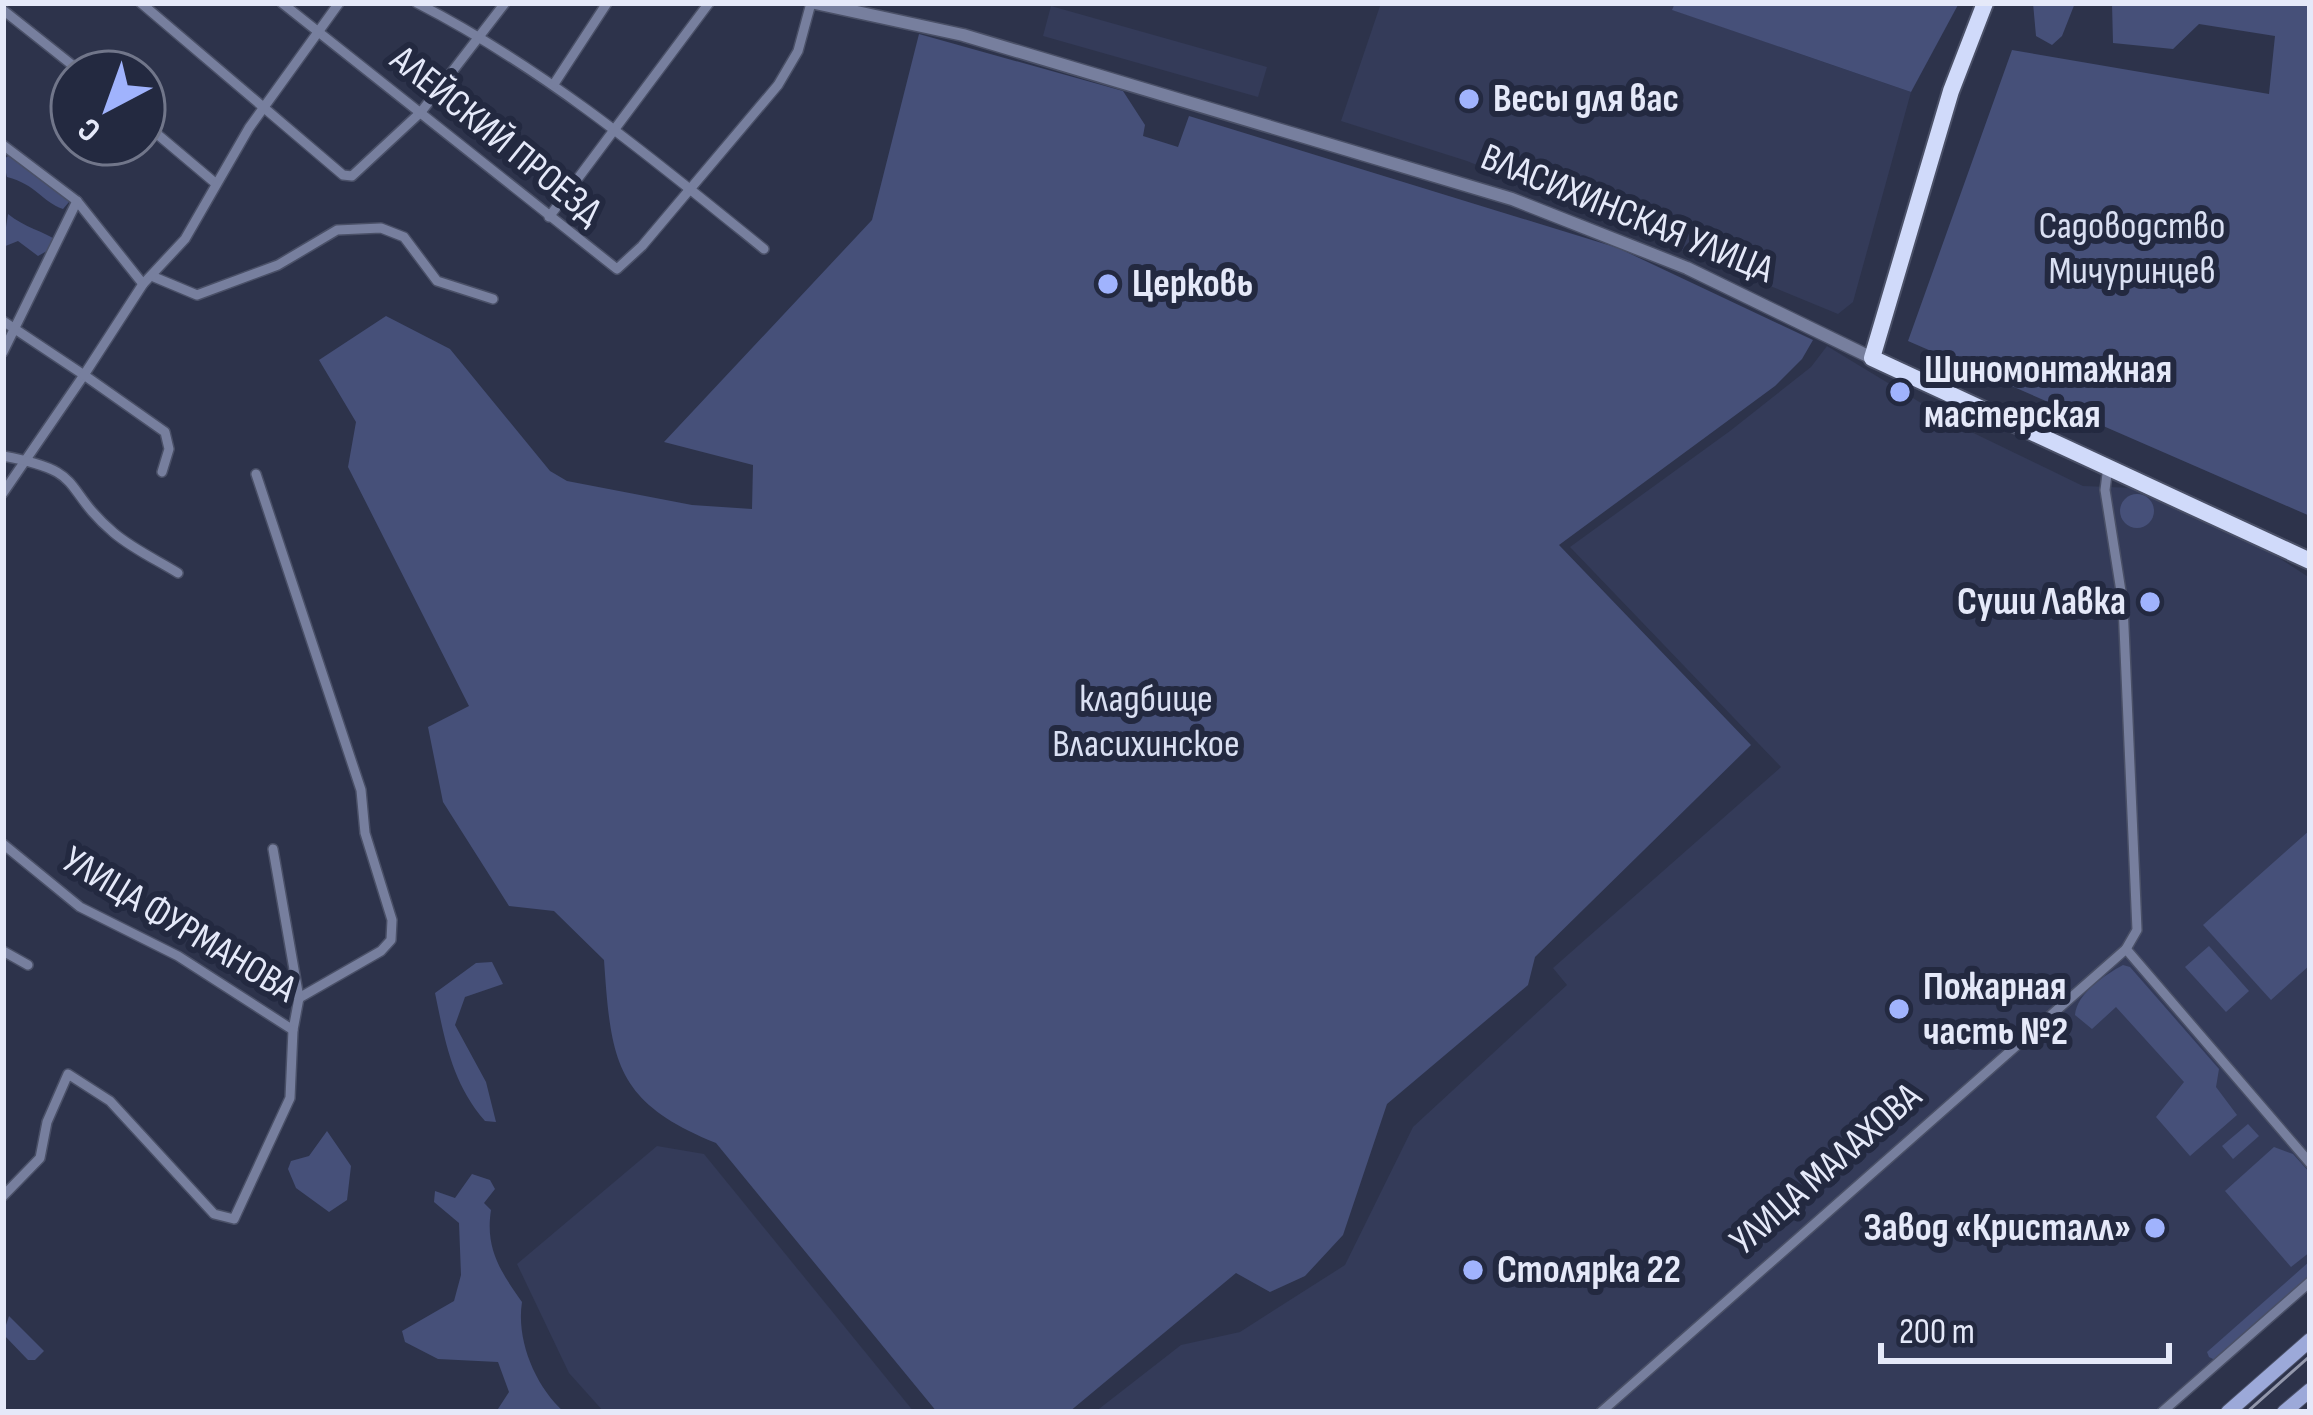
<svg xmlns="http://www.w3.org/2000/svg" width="2313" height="1415" font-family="'Sofia Sans Condensed',sans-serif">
	<rect width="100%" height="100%" fill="#2d334b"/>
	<!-- built -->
	<g fill="#343b59">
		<polygon points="1381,3 1675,3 1673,10 1911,92 1853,302 1838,314 1467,161 1341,121"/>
		<polygon points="1051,6 1267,67 1258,97 1043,36"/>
		<polygon points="1827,346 1959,426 2083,486 2134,488 2268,551 2310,578 2310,1278 2157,1412 1095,1412 1181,1345 1240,1332 1345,1265 1413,1127 1567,985 1553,968 1781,767 1570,547 1730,431 1811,367"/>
		<polygon points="657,1146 704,1154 914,1412 604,1412 569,1373 517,1264"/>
	</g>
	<!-- green -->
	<g fill="#465079">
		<polygon points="1675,3 1959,3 1911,92 1672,10"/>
		<polygon points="2075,3 2062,36 2052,45 2036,36 2033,3"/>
		<polygon points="2112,3 2310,3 2310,516 1908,341 2012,50 2269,94 2275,36 2199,24 2173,49 2113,43"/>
		<path d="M919 34 1123 91 1145 125 1143 136 1178 147 1189 116 1618 248 1813 340 1802 359 1775 386 1559 545 1751 745 1535 957 1528 985 1387 1104 1343 1235 1305 1276 1270 1292 1236 1273 1069 1412H937L716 1143C615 1102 611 1061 604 960L554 911 509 906 443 802 428 727 469 706 348 467 356 422 319 360 386 316 450 349 550 471 567 481 692 505 752 509 753 465 664 442 872 220Z"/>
		<path d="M8 156 66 194 69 202 63 209C41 201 37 185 7 177L3 160Z"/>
		<path d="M8 214C25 228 42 230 61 243L38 256 18 241 3 247Z"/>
		<circle cx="2137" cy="511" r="17"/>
		<polygon points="2310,830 2310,965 2271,1000 2203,925"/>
		<polygon points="2209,946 2249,991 2226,1012 2185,967"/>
		<path d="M492 962 503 984 465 997 455 1025 486 1082 496 1122 485 1121C452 1083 445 1041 435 993L476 963Z"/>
		<path d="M2123 965 2130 967 2219 1069 2216 1087 2237 1115 2190 1156 2156 1117 2184 1082 2116 1007 2092 1029 2075 1015C2077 993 2105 975 2123 965Z"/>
		<polygon points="2248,1124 2259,1136 2233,1159 2222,1146"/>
		<polygon points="327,1131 351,1166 347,1200 329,1212 296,1188 288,1169 291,1161 309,1156"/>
		<polygon points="2274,1147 2293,1154 2310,1173 2310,1252 2291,1267 2225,1191"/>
		<path d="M472 1174 490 1180 495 1189 484 1203 491 1210C485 1248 500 1271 522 1302 516 1340 535 1386 564 1412H496L509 1392 498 1362 438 1359 405 1342 402 1331 454 1301 461 1275 459 1223 434 1202 435 1191 455 1198Z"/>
		<polygon points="2310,1261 2310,1276 2215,1360 2209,1357 2207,1352"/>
		<polygon points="9,1316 44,1351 35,1360 28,1360 3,1334"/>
	</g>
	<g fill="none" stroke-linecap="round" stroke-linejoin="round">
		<defs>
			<g id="minor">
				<polyline points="141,3 343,175 352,176 421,112 505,3"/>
				<polyline points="282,3 617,269 642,246 778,85 798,51 811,3"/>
				<path d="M417 3C544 68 653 159 764 249"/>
				<polyline points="3,10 81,72"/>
				<polyline points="554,84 607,3"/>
				<polyline points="144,123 214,182"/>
				<polyline points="3,145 77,201 143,284"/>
				<polyline points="549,217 709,3"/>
				<polyline points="154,277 197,295 278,265 337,230 381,228 404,237 437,281 493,299"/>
				<polyline points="3,321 84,375 3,493"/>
				<polyline points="3,352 77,201"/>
				<path d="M3 456C89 472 59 486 114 533 133 549 157 560 178 573"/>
				<polyline points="162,472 169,449 165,432 84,375 143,284 185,239 249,128 339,3"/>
				<polyline points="256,474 361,790 365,833 392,920 391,940 381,951 299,998"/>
				<polyline points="3,844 80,907 178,956 293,1030 299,998 273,849"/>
				<polyline points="2126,949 2310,1163"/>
				<polyline points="3,951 28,965"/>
				<polyline points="3,1196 40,1158 47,1122 68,1074 110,1101 214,1214 234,1219 290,1098 293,1030"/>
				<polyline points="1601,1412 2126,949 2137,930 2123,604 2105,490 2108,466"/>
				<polyline points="2162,1412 2310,1282"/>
			</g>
			<polyline id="tertiary" points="815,3 963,35 1512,199 1687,268 1872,358"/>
			<g id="secondary">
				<polyline points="2228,1412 2310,1340"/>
				<polyline points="2284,1412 2310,1390"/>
			</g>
			<polyline id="trunk" points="1985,3 1951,91 1872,358 2310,561"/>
		</defs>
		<!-- minor casing -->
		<use href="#minor" stroke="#4a5067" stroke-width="12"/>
		<!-- tertiary casing -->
		<use href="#tertiary" stroke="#4a5067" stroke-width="15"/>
		<!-- secondary casing -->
		<use href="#secondary" stroke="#4a5067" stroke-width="16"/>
		<!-- trunk casing -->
		<use href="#trunk" stroke="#4a5067" stroke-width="20"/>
		<!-- minor -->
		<use href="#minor" stroke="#777f9e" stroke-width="9"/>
		<!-- tertiary -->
		<use href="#tertiary" stroke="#777f9e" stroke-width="12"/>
		<!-- secondary -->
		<use href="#secondary" stroke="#9ca9d9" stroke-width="14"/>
		<!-- trunk -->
		<use href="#trunk" stroke="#d0dafa" stroke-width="16"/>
		<!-- tram -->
		<polyline stroke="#9398ac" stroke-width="3" points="2247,1412 2310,1356"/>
	</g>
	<!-- markers -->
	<g fill="#a0b3fd" stroke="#232940" stroke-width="4.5">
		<circle cx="1469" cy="99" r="12"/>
		<circle cx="1108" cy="284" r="12"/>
		<circle cx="1900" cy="392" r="12"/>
		<circle cx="2150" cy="602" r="12"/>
		<circle cx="1899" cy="1009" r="12"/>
		<circle cx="2155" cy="1228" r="12"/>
		<circle cx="1473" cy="1270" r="12"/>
	</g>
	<g text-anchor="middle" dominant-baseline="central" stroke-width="12" stroke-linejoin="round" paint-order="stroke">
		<!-- poi labels -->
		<g font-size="39" font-weight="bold" fill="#e5e9f9" stroke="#232940" text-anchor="start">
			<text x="1493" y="99">Весы для вас</text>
			<text x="1132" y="284">Церковь</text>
			<text x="1924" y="370">Шиномонтажная<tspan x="1924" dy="45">мастерская</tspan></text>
			<text x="2126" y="602" text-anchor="end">Суши Лавка</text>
			<text x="1923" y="987">Пожарная<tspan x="1923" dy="45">часть №2</tspan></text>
			<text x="2131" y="1228" text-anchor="end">Завод «Кристалл»</text>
			<text x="1497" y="1270">Столярка 22</text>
		</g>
		<!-- street labels -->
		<g font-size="39" fill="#e5e9f9" stroke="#232940">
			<text transform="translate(496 136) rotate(39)">АЛЕЙСКИЙ ПРОЕЗД</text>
			<text transform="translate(1627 214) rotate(22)">ВЛАСИХИНСКАЯ УЛИЦА</text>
			<text transform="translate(179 925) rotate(31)">УЛИЦА ФУРМАНОВА</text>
			<text transform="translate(1826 1169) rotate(-41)">УЛИЦА МАЛАХОВА</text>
		</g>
		<!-- park labels -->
		<g font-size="39" fill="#dae0f3" stroke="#232940">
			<text x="2132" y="226">Садоводство<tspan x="2132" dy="45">Мичуринцев</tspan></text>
			<text x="1146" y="699">кладбище<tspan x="1146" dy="45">Власихинское</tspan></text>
		</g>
	</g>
	<!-- border -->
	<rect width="2313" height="1415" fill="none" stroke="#e5e9f9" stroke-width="12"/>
	<!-- north arrow -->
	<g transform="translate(108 108) rotate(221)"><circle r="57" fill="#232940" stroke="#71768a" stroke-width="3"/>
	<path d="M0-9L21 45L0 30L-21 45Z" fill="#a0b3fd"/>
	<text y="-18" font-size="33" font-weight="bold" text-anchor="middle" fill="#e5e9f9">С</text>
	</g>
	<!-- scale -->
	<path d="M1881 1343v18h288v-18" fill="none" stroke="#e5e9f9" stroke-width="6"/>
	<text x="1899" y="1343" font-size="36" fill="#e5e9f9" stroke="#232940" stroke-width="9" paint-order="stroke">200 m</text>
</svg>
